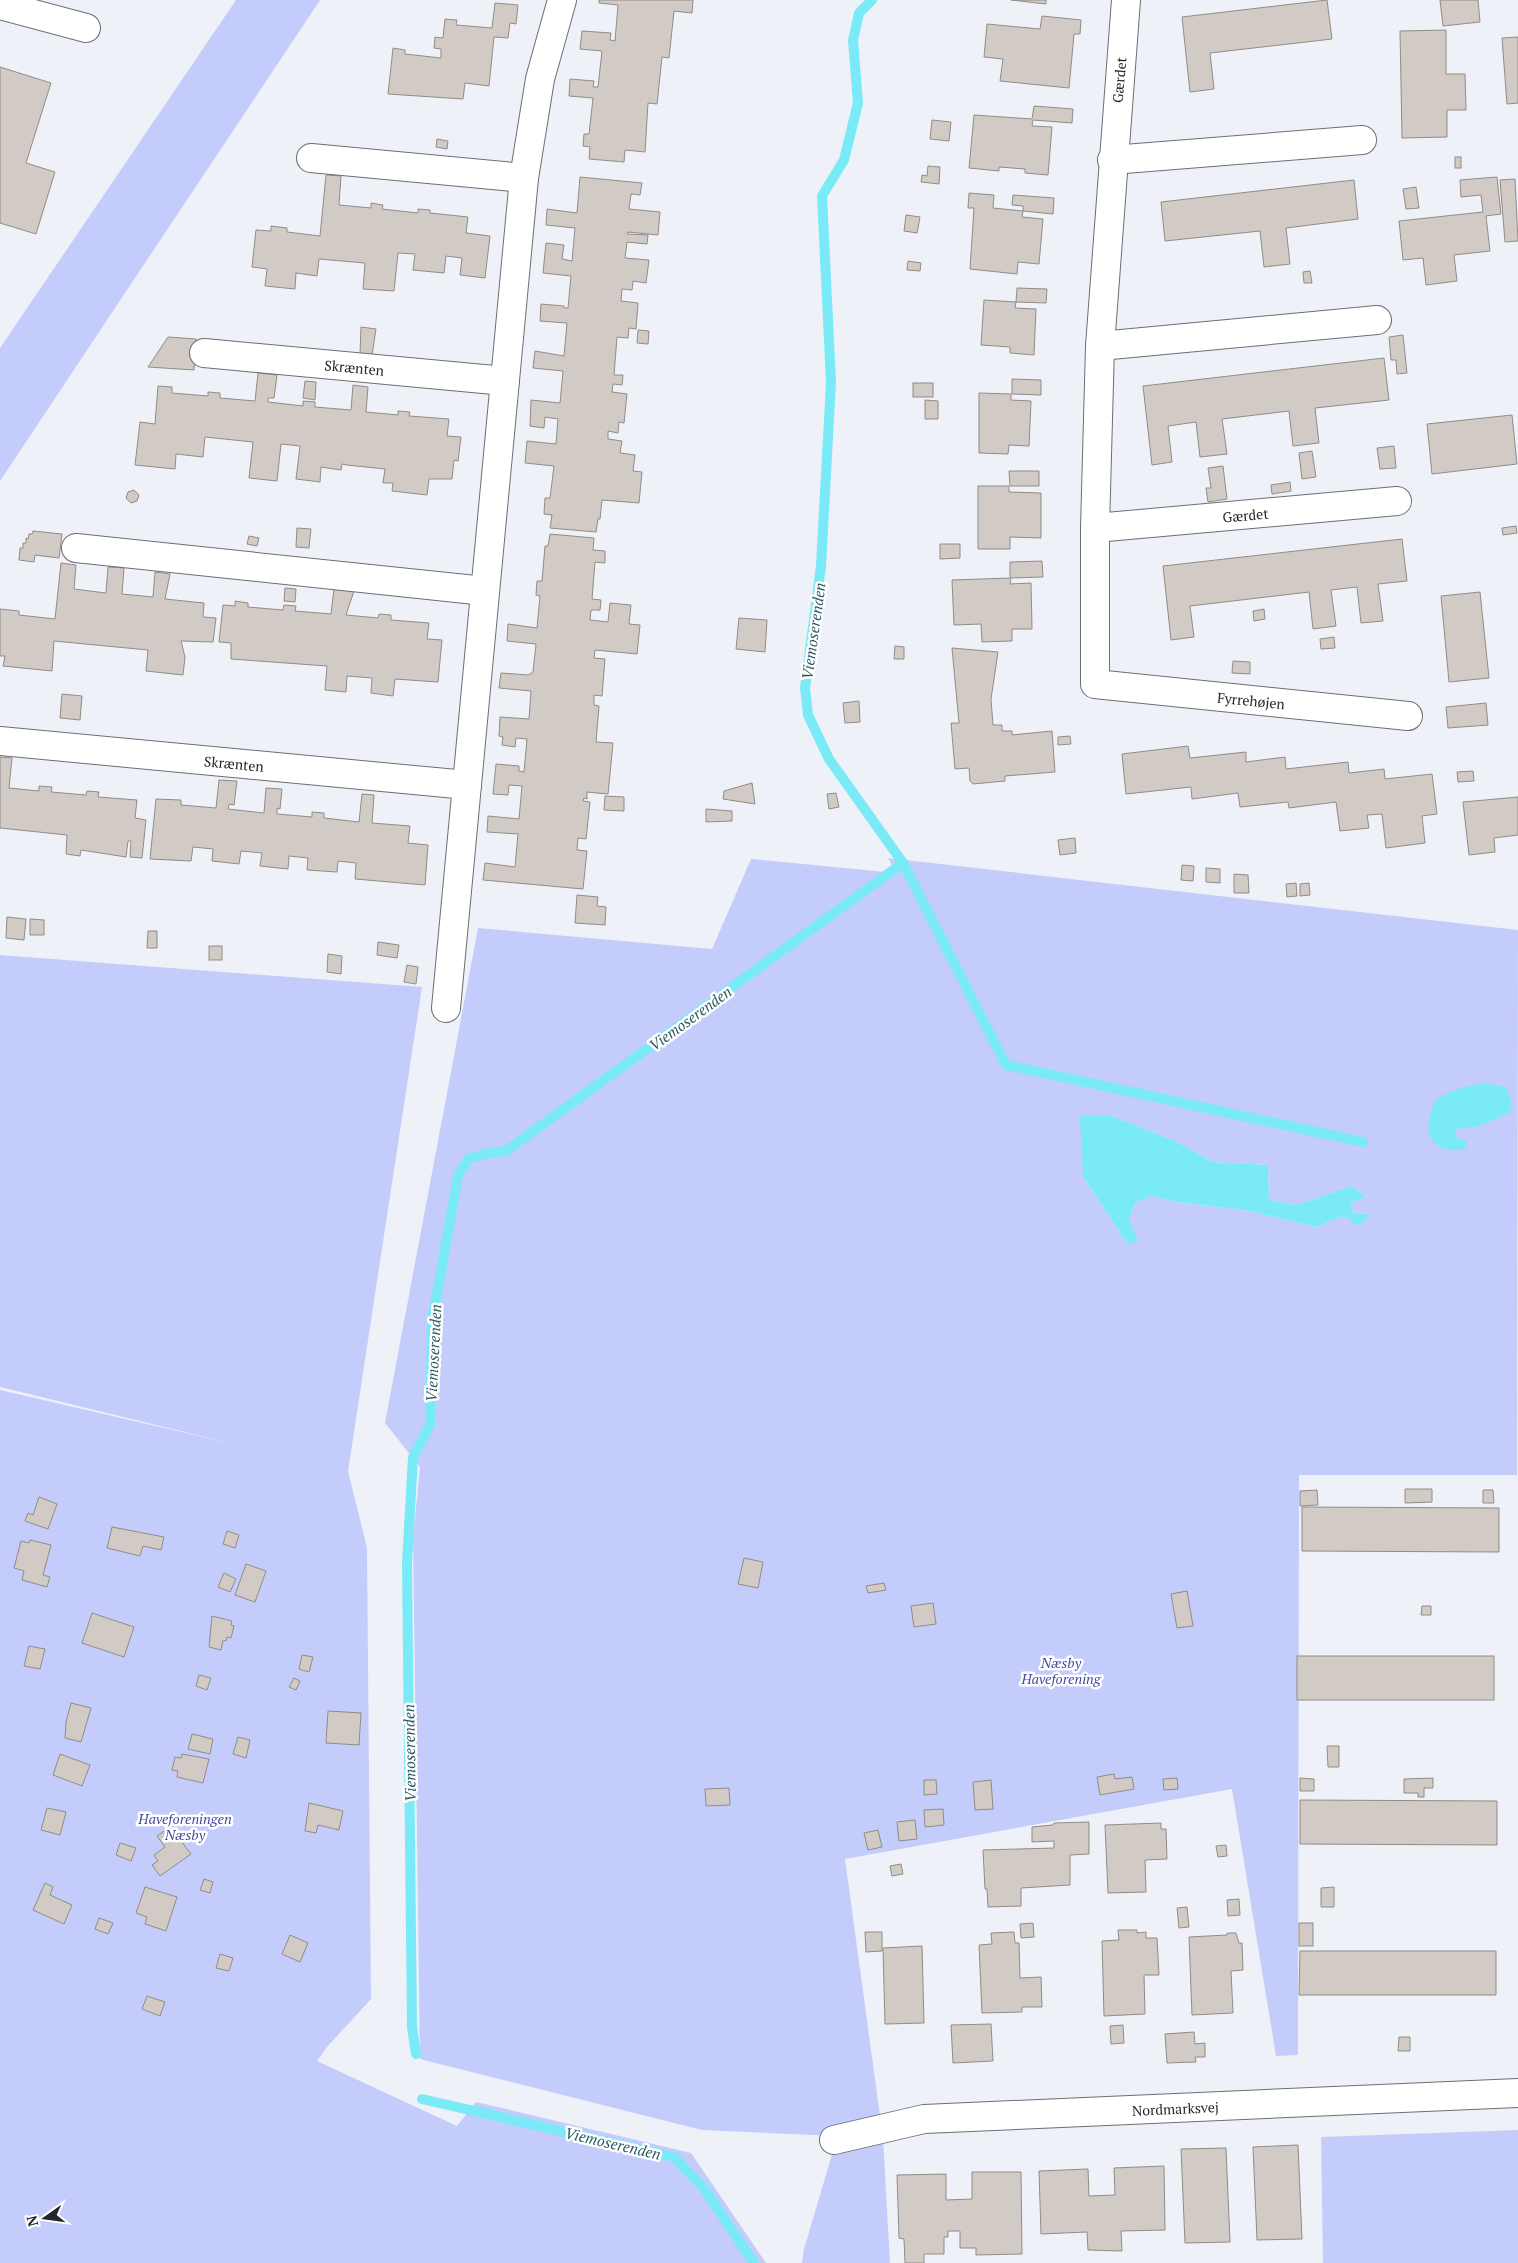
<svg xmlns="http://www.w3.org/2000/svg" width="1518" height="2263" font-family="'PT Serif',serif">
	<rect width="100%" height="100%" fill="#eff1f9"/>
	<!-- green -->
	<g fill="#c4ccfc" fill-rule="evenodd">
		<polygon points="236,0 320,0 0,481 0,348"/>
		<path d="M888 858 1518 930 1517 1475H1299L1298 2055 1276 2056 1232 1789 845 1859 883 2138 890 2263H802L804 2249 833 2151 880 2138 702 2130 420 2059 413 1539 420 1467 385 1423 478 928 712 949 751 859 896 873ZM1109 1115 1175 1141 1213 1162 1268 1165 1269 1200 1297 1205 1351 1186 1366 1196 1350 1204 1354 1213 1368 1214 1348 1218 1339 1217 1316 1227 1244 1210 1176 1202 1151 1196 1135 1203 1129 1220 1128 1245 1083 1177Z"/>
		<polygon points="0,955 422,987 348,1471 367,1548 371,1999 327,2047 317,2061 457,2126 476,2102 691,2153 766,2263 0,2263 0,1390 238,1445 0,1387"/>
		<polygon points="1518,2130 1518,2263 1323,2263 1321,2137"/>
	</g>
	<!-- water -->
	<g fill="#7aeaf7">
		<path d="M1483 1083 1506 1087 1512 1104 1510 1112 1480 1126 1455 1129 1457 1138 1467 1141 1465 1149C1439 1155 1421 1138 1431 1112 1432 1108 1433 1104 1436 1101 1449 1089 1466 1087 1483 1083Z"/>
		<polygon points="1109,1115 1175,1141 1213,1162 1268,1165 1269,1200 1297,1205 1351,1186 1366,1196 1350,1204 1354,1213 1368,1214 1367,1220 1358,1226 1348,1218 1339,1217 1316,1227 1244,1210 1176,1202 1151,1196 1135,1203 1129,1220 1138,1240 1128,1245 1083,1177 1080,1116"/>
	</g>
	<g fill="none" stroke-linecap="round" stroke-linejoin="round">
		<!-- stream -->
		<g stroke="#7aeaf7" stroke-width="10">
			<polyline points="903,863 1006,1065 1363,1142"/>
			<polyline points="416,2054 412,2027 407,1563 413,1457 430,1425 432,1322 458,1176 468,1159 488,1153 506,1151 903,863 829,759 808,715 805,688 821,566 831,382 822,196 844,160 858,103 853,40 859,13 872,0"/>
			<polyline points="422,2099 674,2157 703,2187 754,2263"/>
		</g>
	</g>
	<!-- building -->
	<g fill="#d1cac5" stroke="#918c86">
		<polygon points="599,0 693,0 692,13 674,11 669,58 662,57 657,104 648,103 645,152 625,150 624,162 589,159 590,147 583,146 584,134 589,134 593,98 569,96 570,79 594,81 593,87 598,87 602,51 580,49 582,31 611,33 610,40 615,41 618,5 599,3"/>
		<polygon points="1011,0 1046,0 1046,4"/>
		<polygon points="1327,0 1332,39 1210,53 1214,89 1190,92 1182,17"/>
		<polygon points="1440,0 1478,0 1480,22 1443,26"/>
		<polygon points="495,3 518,5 516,24 510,23 508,38 494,37 489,86 465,83 463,99 388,94 393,48 405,50 405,54 441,58 441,49 434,48 435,37 443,38 445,19 457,20 456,25 492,28"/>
		<polygon points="1042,16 1081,20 1080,34 1074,34 1069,88 1000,81 1003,59 984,57 987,24 1040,29"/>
		<polygon points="1446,30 1446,74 1465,74 1466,110 1447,110 1447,137 1402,138 1400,31"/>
		<polygon points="1518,37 1518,103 1507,104 1502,38"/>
		<polygon points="0,67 51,83 26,163 55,172 36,234 0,223"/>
		<polygon points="1034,106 1073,109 1072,123 1033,120 1032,126 1052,127 1048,175 1025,173 1025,169 999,167 999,171 969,168 974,115 1032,119"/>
		<polygon points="932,120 951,122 949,141 930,139"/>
		<polygon points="437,139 448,141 447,149 436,147"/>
		<rect x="1455" y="157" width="6" height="11"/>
		<polygon points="928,166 940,167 939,184 921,182 922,175 927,176"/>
		<polygon points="326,175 341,176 339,205 371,208 371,203 383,205 382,209 418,213 418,209 430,210 430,213 468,217 466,233 490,236 485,278 460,275 462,258 446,256 444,273 413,270 415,254 398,253 394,291 363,289 365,263 319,259 317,276 296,273 295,289 265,286 267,269 252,267 256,230 271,231 271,226 287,228 287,232 320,236"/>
		<polygon points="580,177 642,183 640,195 631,194 629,209 660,212 658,235 628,232 627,234 648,235 647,244 627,242 625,258 649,260 646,283 633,281 632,290 622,289 621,301 638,303 636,329 629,328 628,338 617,337 614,375 623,375 622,385 613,384 612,392 627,394 624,423 619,422 618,433 608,431 608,439 622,441 620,453 635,455 633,471 642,472 639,503 602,500 600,519 598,519 596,532 550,528 552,515 544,514 545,498 550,498 554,466 525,463 527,441 556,444 558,419 545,417 544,428 530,426 531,400 560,403 563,371 533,368 535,351 564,356 567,323 540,321 541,304 564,306 564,308 568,308 571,276 543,273 546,243 564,245 562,259 572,261 575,228 546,225 547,209 577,213"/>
		<polygon points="1497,177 1501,214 1486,216 1490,251 1454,255 1457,281 1426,285 1423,258 1403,260 1399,221 1483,212 1481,195 1461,197 1460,180"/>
		<polygon points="1515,179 1518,241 1505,242 1500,180"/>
		<polygon points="1354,180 1358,219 1286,228 1290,264 1264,267 1260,231 1165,241 1161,202"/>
		<polygon points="1416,187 1419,208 1406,209 1403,189"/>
		<polygon points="969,193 994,195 993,208 1023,211 1022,217 1043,219 1039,264 1018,262 1017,274 970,269 974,208 968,208"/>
		<polygon points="1013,195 1054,198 1053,214 1023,211 1023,206 1012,205"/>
		<polygon points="906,215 920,217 917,233 904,231"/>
		<polygon points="908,261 921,263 920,271 907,270"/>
		<polygon points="1310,271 1312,283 1304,283 1303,272"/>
		<polygon points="1017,288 1047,289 1046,303 1016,302"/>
		<polygon points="984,300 1016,302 1015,308 1036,309 1034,355 1010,353 1010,347 981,345"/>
		<polygon points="361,327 376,329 372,355 360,354"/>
		<polygon points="638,330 649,331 648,344 637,343"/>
		<polygon points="1403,335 1407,373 1397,374 1396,360 1391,360 1389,337"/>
		<polygon points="168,337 196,339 194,370 148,367"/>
		<polygon points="1384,358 1389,400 1315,408 1319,443 1293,446 1289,411 1222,419 1227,454 1200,457 1196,422 1168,426 1172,462 1152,465 1143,386"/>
		<polygon points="258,373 277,375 274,398 268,398 268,402 303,406 303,401 315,402 315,407 351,410 353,385 368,387 366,412 398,415 398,411 410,412 409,416 449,419 447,436 461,437 458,461 454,460 452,479 429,479 427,495 392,491 393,483 383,483 385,469 347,465 342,464 341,470 321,467 320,482 296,479 300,446 281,444 277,481 249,478 253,442 205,437 203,457 176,454 175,469 135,465 140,422 155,424 158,386 172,387 172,393 208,396 208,392 220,393 220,398 255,401"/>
		<polygon points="1012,379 1041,380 1041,395 1012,394"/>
		<polygon points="305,381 316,382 315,400 303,398"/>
		<rect x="913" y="383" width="20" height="14"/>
		<polygon points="979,393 1011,394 1011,400 1031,401 1029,446 1009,445 1008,454 979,453"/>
		<polygon points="925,400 938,401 938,419 925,419"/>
		<polygon points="1512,415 1517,464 1432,474 1427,424"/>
		<polygon points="1394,446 1396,468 1380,469 1377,448"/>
		<polygon points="1312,451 1316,477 1302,479 1299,453"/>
		<polygon points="1223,466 1227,499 1208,502 1206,488 1211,488 1208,468"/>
		<polygon points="1009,471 1039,471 1039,486 1010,486"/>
		<polygon points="1290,482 1291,491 1272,494 1271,485"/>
		<polygon points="978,486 1009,486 1009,492 1041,493 1041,538 1010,537 1010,549 978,549"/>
		<polygon points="134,490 139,495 137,501 131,503 126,498 128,492"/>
		<polygon points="1516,526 1517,533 1503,535 1502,528"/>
		<polygon points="297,528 311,529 309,548 296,547"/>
		<polygon points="33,531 62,534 59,558 35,555 34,562 19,560 20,548 23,548 23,543 26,543 26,538 28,539 29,534 32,534"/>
		<polygon points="550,534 594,538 593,550 605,551 605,563 595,562 592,599 601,600 600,610 591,610 590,620 608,622 610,603 631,605 629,624 640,625 637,654 595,650 594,658 605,659 602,696 594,695 594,705 599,706 596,742 613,743 608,794 587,792 587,799 584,798 583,801 590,802 586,839 578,838 577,850 587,851 583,889 483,880 485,863 515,867 518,834 487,832 488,816 519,819 522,786 509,785 508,795 493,794 496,764 519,766 519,771 524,772 527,739 516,738 515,747 502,745 503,737 499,736 500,717 529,719 531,691 499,688 501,673 528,675 533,672 536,644 507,641 508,624 537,628 540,596 536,595 537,581 542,581 545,546 548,546"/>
		<polygon points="249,536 259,538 257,546 247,544"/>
		<polygon points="1402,539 1407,581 1378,584 1383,621 1361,623 1357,587 1331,590 1336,626 1313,629 1309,592 1190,606 1194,637 1171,640 1163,566"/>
		<polygon points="940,544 960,544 960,558 940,559"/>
		<polygon points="1042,561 1043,577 1011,578 1010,584 1031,583 1032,629 1012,629 1012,641 982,642 981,624 954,625 952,580 1010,578 1010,562"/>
		<polygon points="61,563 76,565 74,589 106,593 108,567 124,568 122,594 153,597 155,572 170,574 165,599 204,603 203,617 216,618 213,642 181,641 185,657 183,675 146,671 148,650 54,641 52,671 3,666 5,656 0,656 0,609 19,611 19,615 55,619"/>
		<polygon points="285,588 296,589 295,602 284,601"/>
		<polygon points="334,589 354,591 346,615 378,618 379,614 391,615 391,620 429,623 427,639 442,640 438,682 395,679 393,696 371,693 372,678 347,676 346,692 325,690 327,666 231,659 231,643 219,642 223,605 235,606 235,601 248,603 248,607 283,610 284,605 296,606 295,611 331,614"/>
		<polygon points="1480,592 1489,678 1449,682 1441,596"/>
		<polygon points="1264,609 1265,619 1254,621 1253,611"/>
		<polygon points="739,618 767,620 765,652 736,649"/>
		<polygon points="1334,637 1335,648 1321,649 1320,639"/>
		<polygon points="895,646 904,647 904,659 894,659"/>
		<polygon points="952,648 998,652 991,699 993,725 1002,725 1002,731 1012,731 1012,735 1052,731 1055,772 1005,776 1005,781 973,784 970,781 969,768 955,769 951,723 959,723"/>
		<polygon points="1233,661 1250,662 1250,674 1232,673"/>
		<polygon points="62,694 82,696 80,720 60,718"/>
		<polygon points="859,701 860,722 845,723 843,703"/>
		<polygon points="1486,703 1488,725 1448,728 1446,707"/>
		<polygon points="1070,736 1071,744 1058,745 1058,737"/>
		<polygon points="1188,746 1190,758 1246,752 1246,762 1285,757 1286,769 1348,762 1349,773 1384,769 1385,779 1432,774 1437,814 1422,816 1425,843 1386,848 1382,814 1367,815 1369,828 1340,831 1336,802 1289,808 1288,802 1240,807 1238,793 1192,799 1191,787 1126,794 1122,754"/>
		<polygon points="0,757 12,758 9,788 39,791 39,786 52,787 51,792 86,795 87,791 99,792 98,797 137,800 135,818 146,820 142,858 130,857 131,841 128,841 126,857 81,850 80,856 66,854 67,835 0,828"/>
		<polygon points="1473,771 1474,781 1458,782 1457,772"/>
		<polygon points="219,780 237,781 234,805 229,804 228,809 264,813 266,788 282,789 280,809 277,808 277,814 312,817 312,812 324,813 324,818 359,822 362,794 374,795 372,823 410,826 408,843 428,845 425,885 355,879 356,863 338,861 337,872 307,870 308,858 289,856 288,869 260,866 262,853 241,851 239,864 212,861 213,849 193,847 191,861 150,859 156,799 181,800 181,805 216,808"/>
		<polygon points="752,783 755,804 723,799 724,791"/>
		<polygon points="836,793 839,807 829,809 827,794"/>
		<polygon points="605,796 624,797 624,811 604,810"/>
		<polygon points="1518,797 1518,835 1494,838 1495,852 1469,855 1463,802"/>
		<polygon points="706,809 732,811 732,821 706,822"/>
		<polygon points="1075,838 1076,853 1060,855 1058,840"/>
		<polygon points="1182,865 1194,866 1193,881 1181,880"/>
		<polygon points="1206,868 1220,869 1220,883 1206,882"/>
		<polygon points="1234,874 1248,875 1249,893 1234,893"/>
		<polygon points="1296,883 1297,896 1287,897 1286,884"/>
		<polygon points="1309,883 1310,895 1300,896 1300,884"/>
		<polygon points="577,895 598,897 597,906 606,907 605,925 575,923"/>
		<polygon points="7,917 26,919 24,940 6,938"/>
		<polygon points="30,919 44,920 44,935 30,935"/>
		<polygon points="148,931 157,931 157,948 147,948"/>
		<polygon points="378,942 399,945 397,958 377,955"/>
		<rect x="209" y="946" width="13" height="14"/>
		<polygon points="328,954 342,956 341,974 327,972"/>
		<polygon points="407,965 418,967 416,984 404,982"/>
		<polygon points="1405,1489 1432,1489 1432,1502 1405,1503"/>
		<polygon points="1317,1490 1318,1505 1300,1506 1300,1491"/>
		<polygon points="1483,1490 1493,1490 1494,1503 1483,1503"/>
		<polygon points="39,1497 57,1504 48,1529 25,1521 28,1513 33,1515"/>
		<polygon points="1302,1507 1499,1508 1499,1552 1302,1551"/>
		<polygon points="112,1527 164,1537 161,1550 143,1546 140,1556 107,1548"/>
		<polygon points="227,1531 239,1535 235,1548 223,1544"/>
		<polygon points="30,1540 51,1545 43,1575 50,1577 47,1587 22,1580 24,1571 14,1568 21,1541 29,1543"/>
		<polygon points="744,1558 763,1562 758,1588 738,1584"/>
		<polygon points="246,1564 266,1571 255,1602 235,1595"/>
		<polygon points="224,1573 236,1579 230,1592 218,1587"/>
		<polygon points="884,1583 886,1590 868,1593 866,1586"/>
		<polygon points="1187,1591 1193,1626 1177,1628 1171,1594"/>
		<polygon points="933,1603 936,1624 914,1627 911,1606"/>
		<polygon points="1422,1606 1431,1606 1431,1615 1421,1615"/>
		<polygon points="92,1613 134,1627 124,1657 82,1643"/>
		<polygon points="212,1616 232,1621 231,1625 234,1626 231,1638 227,1637 226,1641 223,1640 221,1650 209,1647"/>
		<polygon points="29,1646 45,1649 40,1669 24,1666"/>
		<polygon points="302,1655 313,1657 309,1672 299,1669"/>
		<rect x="1297" y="1656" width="197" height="44"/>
		<polygon points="199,1675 211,1678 207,1690 196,1686"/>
		<polygon points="294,1678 300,1681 296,1690 289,1687"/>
		<polygon points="71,1703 91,1708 81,1742 65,1738 66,1722"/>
		<polygon points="328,1711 361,1713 359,1745 326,1743"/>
		<polygon points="192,1734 213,1739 210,1754 188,1749"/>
		<polygon points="238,1737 250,1740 246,1758 233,1754"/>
		<polygon points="1327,1746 1339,1746 1339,1767 1328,1767"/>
		<polygon points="60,1754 90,1765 82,1786 53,1775"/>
		<polygon points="182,1754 209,1759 203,1783 177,1777 178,1771 172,1770 175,1757 181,1758"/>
		<polygon points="1114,1774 1115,1779 1132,1777 1134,1789 1100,1795 1097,1777"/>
		<polygon points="1177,1778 1178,1789 1164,1790 1163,1779"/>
		<polygon points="1300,1778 1314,1779 1314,1791 1300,1791"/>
		<polygon points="1433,1778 1433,1788 1424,1788 1424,1797 1418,1797 1418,1793 1404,1793 1404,1779"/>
		<polygon points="924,1780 936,1780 937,1794 924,1795"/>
		<polygon points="991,1780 993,1809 975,1810 973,1782"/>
		<polygon points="729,1788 730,1805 706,1806 705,1789"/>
		<polygon points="1300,1800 1497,1801 1497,1845 1300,1844"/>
		<polygon points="309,1803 343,1811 339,1830 318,1825 316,1833 305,1831"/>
		<polygon points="47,1808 66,1812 60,1835 41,1830"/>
		<polygon points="943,1809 944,1825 925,1827 924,1810"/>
		<polygon points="915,1820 917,1839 899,1841 897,1822"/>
		<polygon points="1089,1822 1089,1854 1070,1855 1070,1885 1021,1888 1021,1906 988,1907 987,1889 985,1889 983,1850 1054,1848 1054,1841 1032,1842 1032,1827 1053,1825 1054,1823"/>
		<polygon points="1161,1823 1161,1829 1166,1829 1167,1859 1145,1860 1146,1892 1108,1893 1105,1825"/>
		<polygon points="170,1827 191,1854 160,1876 152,1865 158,1861 154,1855 165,1847 157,1836"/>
		<polygon points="878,1830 882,1847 868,1850 864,1833"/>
		<polygon points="120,1843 136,1848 131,1861 116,1855"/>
		<polygon points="1226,1845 1227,1856 1218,1857 1216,1846"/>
		<polygon points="901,1864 903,1874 892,1876 890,1866"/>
		<polygon points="204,1879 213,1882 210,1893 200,1890"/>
		<polygon points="45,1883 53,1887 50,1895 72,1905 64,1924 33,1910"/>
		<polygon points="145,1887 177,1897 166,1931 145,1924 147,1917 136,1913"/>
		<polygon points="1334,1887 1334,1907 1321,1907 1321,1888"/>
		<polygon points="1239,1899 1240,1915 1228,1916 1227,1900"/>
		<polygon points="1187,1907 1189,1927 1179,1928 1177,1908"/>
		<polygon points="99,1918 113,1923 108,1934 95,1929"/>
		<polygon points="1033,1923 1034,1937 1021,1938 1020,1924"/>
		<rect x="1299" y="1923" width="14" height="23"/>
		<polygon points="1118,1930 1137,1930 1137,1933 1146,1932 1146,1938 1157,1938 1159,1975 1144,1975 1145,2014 1104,2016 1102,1941 1119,1940"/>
		<polygon points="865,1932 882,1932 882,1951 866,1952"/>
		<polygon points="1014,1932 1015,1943 1019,1943 1020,1978 1041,1977 1042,2007 1022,2007 1022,2012 982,2013 979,1945 992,1944 991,1933"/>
		<polygon points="1227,1933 1236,1933 1239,1943 1242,1943 1243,1970 1231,1971 1233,2013 1192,2015 1189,1937 1227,1935"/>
		<polygon points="290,1935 308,1943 300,1962 282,1954"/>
		<polygon points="922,1946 924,2023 885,2024 883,1948"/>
		<polygon points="1300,1951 1496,1951 1496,1995 1299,1995"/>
		<polygon points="220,1954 233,1958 229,1971 216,1968"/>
		<polygon points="147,1996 165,2002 160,2016 142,2009"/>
		<polygon points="991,2024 993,2061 953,2063 951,2025"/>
		<polygon points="1123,2025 1124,2043 1111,2044 1110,2026"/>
		<polygon points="1194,2032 1195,2044 1205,2043 1205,2057 1195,2057 1196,2062 1167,2063 1165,2034"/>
		<polygon points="1399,2037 1410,2037 1410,2051 1398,2051"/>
		<polygon points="1298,2145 1302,2239 1257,2240 1253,2147"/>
		<polygon points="1226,2148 1230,2242 1185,2243 1181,2149"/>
		<polygon points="1164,2166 1165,2230 1121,2231 1122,2251 1088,2250 1087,2232 1041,2234 1039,2171 1088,2169 1089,2196 1115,2195 1114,2168"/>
		<polygon points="972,2172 1021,2172 1022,2254 976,2255 976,2248 960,2248 960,2231 948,2231 948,2237 944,2237 944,2254 924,2254 924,2263 905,2263 904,2239 899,2238 897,2175 946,2174 946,2200 972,2199"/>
	</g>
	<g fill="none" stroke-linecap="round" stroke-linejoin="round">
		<defs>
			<g id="minor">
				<path id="s1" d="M1126 0 1100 346 1095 528V684L1408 716"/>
				<polyline points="0,5 86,28"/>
				<polyline points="311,158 524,178"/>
				<polyline points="1112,160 1362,140"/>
				<polyline points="1100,346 1377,320"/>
				<path id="s2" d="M204 353 505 381"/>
				<path id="s3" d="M1095 528 1397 501"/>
				<polyline points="76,548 485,591"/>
				<path id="s4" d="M0 741 467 785"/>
				<polyline points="446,1008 524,178 540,79 562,0"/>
				<path id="s5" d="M834 2140 924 2119 1518 2093"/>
			</g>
		</defs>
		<!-- minor casing -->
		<use href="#minor" stroke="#6c6e74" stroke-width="30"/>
		<!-- minor -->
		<use href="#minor" stroke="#fff" stroke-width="28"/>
	</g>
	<g text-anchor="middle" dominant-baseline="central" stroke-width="5" stroke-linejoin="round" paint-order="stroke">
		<!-- street labels -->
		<g font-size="14" fill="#252629" stroke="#fff">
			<text transform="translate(1119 80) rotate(-85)">Gærdet</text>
			<text stroke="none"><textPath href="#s2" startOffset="151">Skrænten</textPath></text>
			<text stroke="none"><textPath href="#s3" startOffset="151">Gærdet</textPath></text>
			<text stroke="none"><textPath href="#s1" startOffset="842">Fyrrehøjen</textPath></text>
			<text stroke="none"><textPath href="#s4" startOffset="235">Skrænten</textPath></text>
			<text stroke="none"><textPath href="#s5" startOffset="344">Nordmarksvej</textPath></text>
		</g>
		<!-- park labels -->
		<g font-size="14" font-style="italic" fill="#454a9e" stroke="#fff">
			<text x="1061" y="1662">Næsby<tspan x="1061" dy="16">Haveforening</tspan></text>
			<text x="185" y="1818">Haveforeningen<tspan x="185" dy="16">Næsby</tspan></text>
		</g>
		<!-- water labels -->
		<g font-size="15" font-style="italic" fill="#2b5b61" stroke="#fff">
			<text transform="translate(813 631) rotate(-82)">Viemoserenden</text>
			<text transform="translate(690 1018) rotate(-36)">Viemoserenden</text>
			<text transform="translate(433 1353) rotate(-87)">Viemoserenden</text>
			<text transform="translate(409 1753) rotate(-91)">Viemoserenden</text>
			<text transform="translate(613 2143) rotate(13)">Viemoserenden</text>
		</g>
	</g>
	<!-- north arrow -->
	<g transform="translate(45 2218) rotate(256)" stroke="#ffffff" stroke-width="4" paint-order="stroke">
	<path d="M0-4L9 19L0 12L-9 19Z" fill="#252629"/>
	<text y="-8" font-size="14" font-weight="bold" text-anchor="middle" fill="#252629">N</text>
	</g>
</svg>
